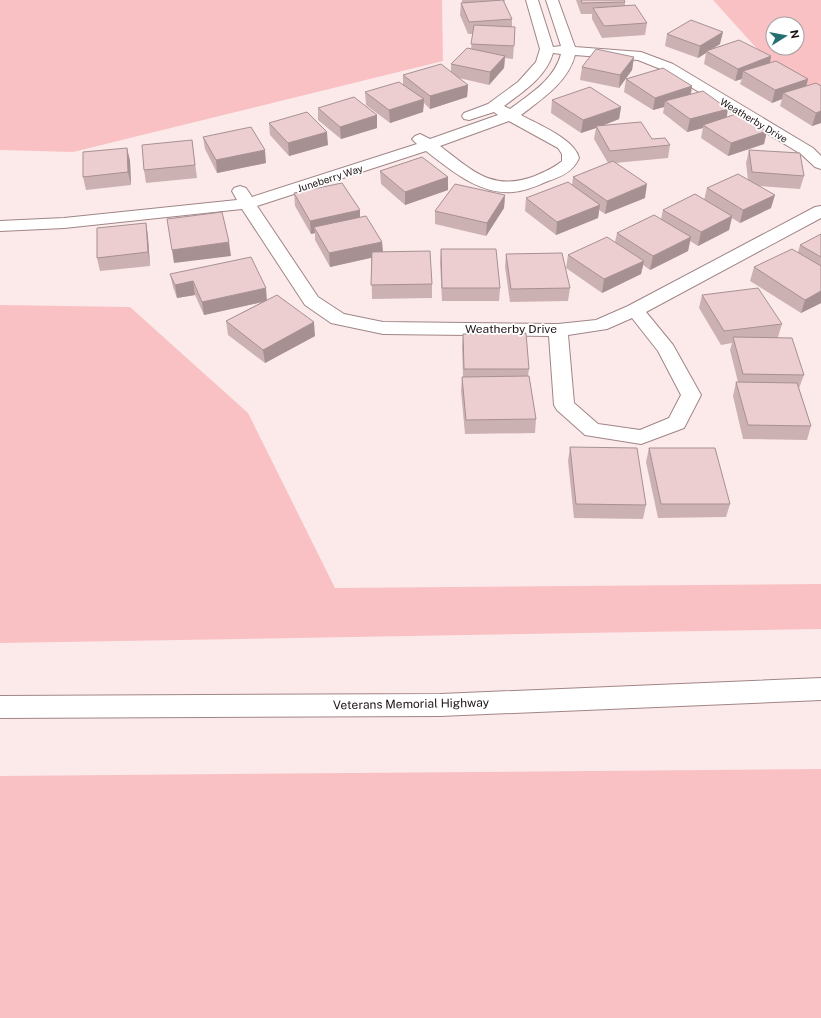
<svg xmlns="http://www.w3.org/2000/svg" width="821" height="1018" font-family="'Public Sans',sans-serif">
	<rect width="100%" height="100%" fill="#fceaea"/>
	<!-- green -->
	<g fill="#f9c1c4" fill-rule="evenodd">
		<polygon points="0,0 442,0 443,61 73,152 0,150"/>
		<path d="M713 0H821V87L787 82ZM773 24H797V48H773Z"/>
		<polygon points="0,305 130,307 248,413 335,588 821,584 821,629 0,643"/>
		<polygon points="821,769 821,1018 0,1018 0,776"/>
	</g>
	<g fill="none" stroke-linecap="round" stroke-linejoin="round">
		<defs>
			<path id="minor" d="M526 0H538L553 47 561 46 546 0H558L575 47 641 52 673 64 813 148 821 156V169L815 167 801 154 663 70 638 60 575 55C568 82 542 99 521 115 537 124 575 139 579 158 574 171 561 177 548 181 537 186 525 191 513 192 479 195 451 170 426 151L257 206 318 297 344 314 383 322 558 324 596 320 628 306 815 207 821 206V218L646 312 673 345 701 395 684 428 641 444 585 435 557 410 554 405 549 336 383 334 331 323 305 305 242 209 64 228 0 231V221L64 218 237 200 232 191 234 188 240 186 246 188 252 197 417 144 412 139 415 136 420 134 430 139 498 115 494 112 469 120 464 119 462 116 464 113 488 104 518 82 536 62 540 49ZM553 53 561 54C554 80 530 94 510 109L504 106C523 92 546 77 553 53ZM509 121 558 148 562 154V161C554 168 544 172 535 176 492 192 473 171 440 146ZM632 318 658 351 681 395 669 418 640 430 598 424 574 403 568 335 607 329Z"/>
			<polygon id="motorway" points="821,678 821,700 440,716 0,718 0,696 440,694"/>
		</defs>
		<!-- minor casing -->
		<use href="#minor" stroke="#a08586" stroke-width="2"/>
		<!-- motorway casing -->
		<use href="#motorway" stroke="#a08586" stroke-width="2"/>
		<!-- minor -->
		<use href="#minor" fill="#fff" fill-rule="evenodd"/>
		<!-- motorway -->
		<use href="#motorway" fill="#fff" fill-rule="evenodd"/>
	</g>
	<!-- wall -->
	<g fill="#ccb1b3">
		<polygon points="462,0 505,0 504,3 512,19 512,27 515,27 513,59 505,58 504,68 489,85 459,78 468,85 467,97 430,109 424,103 423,112 390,123 366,105 365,92 403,85 403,75 451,72 451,64 471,49 473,34 468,34 460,15 461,3 462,3"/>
		<polygon points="576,0 624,0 625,2 625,5 647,23 645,35 602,38 592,19 592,14 581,14"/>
		<polygon points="667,34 720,44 711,50 771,56 770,63 808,79 806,86 821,86 821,123 812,126 780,106 782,99 772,103 740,84 742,79 735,81 704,64 706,53 698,58 665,46"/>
		<polygon points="634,57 632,70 619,88 580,80 582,67"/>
		<polygon points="626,79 692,86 691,94 727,117 767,131 764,144 728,156 701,138 703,128 687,132 663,113 664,107 653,110 624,92"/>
		<polygon points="552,100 621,107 619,119 603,125 652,139 670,145 668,158 615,163 645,198 605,214 599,210 598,218 556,235 525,211 526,198 572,185 573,177 608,163 594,139 596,128 581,133 551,113"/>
		<polygon points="318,108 377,128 341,139 318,120"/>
		<polygon points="269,123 328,145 289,156 270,135"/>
		<polygon points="203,137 266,163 217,173 205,149"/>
		<polygon points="192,140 197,178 146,183 144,170"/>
		<polygon points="127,148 130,161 131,185 86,190 83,177"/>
		<polygon points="749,150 804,176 800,189 759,186 771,208 740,223 732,218 729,230 698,246 690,241 688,251 650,270 643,265 641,274 602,293 566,268 568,255 615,242 617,233 661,219 663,210 704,200 707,188 748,180 746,163"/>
		<polygon points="380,171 448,177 448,190 405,205 381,184"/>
		<polygon points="294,193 360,217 382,242 383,252 432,284 432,298 372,299 371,258 330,267 315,240 315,233 311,234 295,206"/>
		<polygon points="505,195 504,208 486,236 435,224 435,211"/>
		<polygon points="146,223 148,237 150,266 100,271 97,258"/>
		<polygon points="821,234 821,303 801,313 750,281 754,267 798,252 800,245"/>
		<polygon points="441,249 500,288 499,301 442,301 440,262"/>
		<polygon points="506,254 570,288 568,301 510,302 505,267"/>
		<polygon points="170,274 267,300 315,336 265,363 228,335 226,321 262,302 204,315 195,295 177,298 173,287"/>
		<polygon points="702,295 782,324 778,337 804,375 799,388 811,426 807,440 743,439 733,396 736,382 738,382 730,350 732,343 721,345 699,308"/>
		<polygon points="463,334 529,369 528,376 536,419 535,433 465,434 461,391 462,377 463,377 462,347"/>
		<polygon points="570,447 646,505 643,519 574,518 568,461"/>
		<polygon points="649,448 730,504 726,517 658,518 646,462"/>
	</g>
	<!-- shaded-wall -->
	<g fill="#a69092">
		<polygon points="723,32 720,44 707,52 706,51 706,53 698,58 700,46"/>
		<polygon points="505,56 504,68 489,85 490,72"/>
		<polygon points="771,56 769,69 743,71 742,79 735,81 738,69"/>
		<polygon points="634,57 632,70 619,88 620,75"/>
		<polygon points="808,79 805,92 783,93 782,99 772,103 775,90"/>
		<polygon points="468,85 467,97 430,109 430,96"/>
		<polygon points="692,86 690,98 665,101 664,107 653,110 655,98"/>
		<polygon points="424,99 423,112 390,123 389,110"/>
		<polygon points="621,107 619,119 597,128 596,126 596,128 581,133 583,120"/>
		<polygon points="728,109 726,121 703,125 703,128 687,132 690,119"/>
		<polygon points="821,111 821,123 812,126 816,113"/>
		<polygon points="377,115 377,128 341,139 340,127"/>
		<polygon points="767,131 764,144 728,156 731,143"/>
		<polygon points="327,132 328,145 289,156 288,143"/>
		<polygon points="127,148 130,161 131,185 128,172"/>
		<polygon points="265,150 266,163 217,173 216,160"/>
		<polygon points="448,177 448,190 405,205 405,192"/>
		<polygon points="647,184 645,198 605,214 607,201"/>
		<polygon points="505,195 504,208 486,236 487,223"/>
		<polygon points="775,195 771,208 740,223 743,210"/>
		<polygon points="600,205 598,218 556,235 557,222"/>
		<polygon points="360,210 360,224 314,227 315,233 311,234 310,221"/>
		<polygon points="732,216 729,230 698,246 701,232"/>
		<polygon points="146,223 148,237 150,266 148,252"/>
		<polygon points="691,237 688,251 650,270 653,256"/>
		<polygon points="229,242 231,256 174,263 172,250"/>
		<polygon points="382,242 383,255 330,267 329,253"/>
		<polygon points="644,261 641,274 602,293 604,279"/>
		<polygon points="193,281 195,295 177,298 175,285"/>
		<polygon points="266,288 267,301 204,315 202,302"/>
		<polygon points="821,291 821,303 801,313 805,300"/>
		<polygon points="314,322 315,336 265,363 263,350"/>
	</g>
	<!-- building -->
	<g fill="#edced0" stroke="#a69092">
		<polygon points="503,0 512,19 469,22 461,3"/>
		<polygon points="581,0 624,0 625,2 582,3"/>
		<polygon points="635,5 647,23 604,26 593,8"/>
		<polygon points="691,20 723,32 700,46 667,34"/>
		<polygon points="474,25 515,27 514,46 471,44"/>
		<polygon points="739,40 771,56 738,69 706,51"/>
		<polygon points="467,48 505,56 490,72 451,64"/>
		<polygon points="596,49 634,57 620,75 582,67"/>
		<polygon points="776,61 808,79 775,90 743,71"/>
		<polygon points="441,64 468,85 430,96 403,75"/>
		<polygon points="663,68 692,86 655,98 626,79"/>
		<polygon points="399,82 424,99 389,110 365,92"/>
		<polygon points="816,83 821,86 821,111 816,113 783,93"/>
		<polygon points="590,87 621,107 583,120 552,100"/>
		<polygon points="703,91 728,109 690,119 665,101"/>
		<polygon points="354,97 377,115 340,127 318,108"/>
		<polygon points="307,112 327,132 288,143 269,123"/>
		<polygon points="739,113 767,131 731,143 703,125"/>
		<polygon points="641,122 652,139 665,138 670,145 610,151 596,126"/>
		<polygon points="251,127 265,150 216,160 203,137"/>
		<polygon points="192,140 195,165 144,170 142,145"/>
		<polygon points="127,148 128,172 83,177 83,152"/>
		<polygon points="749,150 800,153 804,176 752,172"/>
		<polygon points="422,157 448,177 405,192 380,171"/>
		<polygon points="613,161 647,184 607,201 573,177"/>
		<polygon points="738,174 775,195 743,210 707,188"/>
		<polygon points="568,182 600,205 557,222 526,198"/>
		<polygon points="342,183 360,210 310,221 294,193"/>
		<polygon points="455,184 505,195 487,223 435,211"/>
		<polygon points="695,194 732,216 701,232 663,210"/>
		<polygon points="222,212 229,242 172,250 167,219"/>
		<polygon points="654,215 691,237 653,256 617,233"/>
		<polygon points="366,216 382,242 329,253 314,227"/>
		<polygon points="146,223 148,252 97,258 97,228"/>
		<polygon points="821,234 821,257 800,245"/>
		<polygon points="607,237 644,261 604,279 568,255"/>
		<polygon points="441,249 496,249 500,288 442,288"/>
		<polygon points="792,249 821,266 821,291 805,300 754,267"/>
		<polygon points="430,251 432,284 371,285 372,252"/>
		<polygon points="562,253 570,288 511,289 506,254"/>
		<polygon points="251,257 266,288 202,302 193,281 175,285 170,274"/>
		<polygon points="758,288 782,324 724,331 702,295"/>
		<polygon points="277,295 314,322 263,350 226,321"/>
		<polygon points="526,333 529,369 464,369 463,334"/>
		<polygon points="733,337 792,338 804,375 743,374"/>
		<polygon points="529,376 536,419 466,420 462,377"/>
		<polygon points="736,382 797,383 811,426 748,425"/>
		<polygon points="570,447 637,448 646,505 576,504"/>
		<polygon points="649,448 715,448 730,504 661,504"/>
	</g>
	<g text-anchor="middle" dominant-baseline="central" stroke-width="3.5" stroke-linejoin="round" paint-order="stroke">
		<!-- far-street labels -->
		<g font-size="10" fill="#1d1314" stroke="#fff">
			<text transform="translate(754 120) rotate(31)">Weatherby Drive</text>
			<text transform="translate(330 178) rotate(-18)">Juneberry Way</text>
		</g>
		<!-- street labels -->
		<g font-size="12" fill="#1d1314" stroke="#fff">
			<text x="511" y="329">Weatherby Drive</text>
			<text transform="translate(411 704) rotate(-1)">Veterans Memorial Highway</text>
		</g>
	</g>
	<!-- north arrow -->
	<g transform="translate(785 36) rotate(79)"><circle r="19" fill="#ffffff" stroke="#a5a1a1"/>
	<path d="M0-3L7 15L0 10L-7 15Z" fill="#246f6f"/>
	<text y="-6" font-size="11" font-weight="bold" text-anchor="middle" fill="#1d1314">N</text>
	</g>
</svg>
